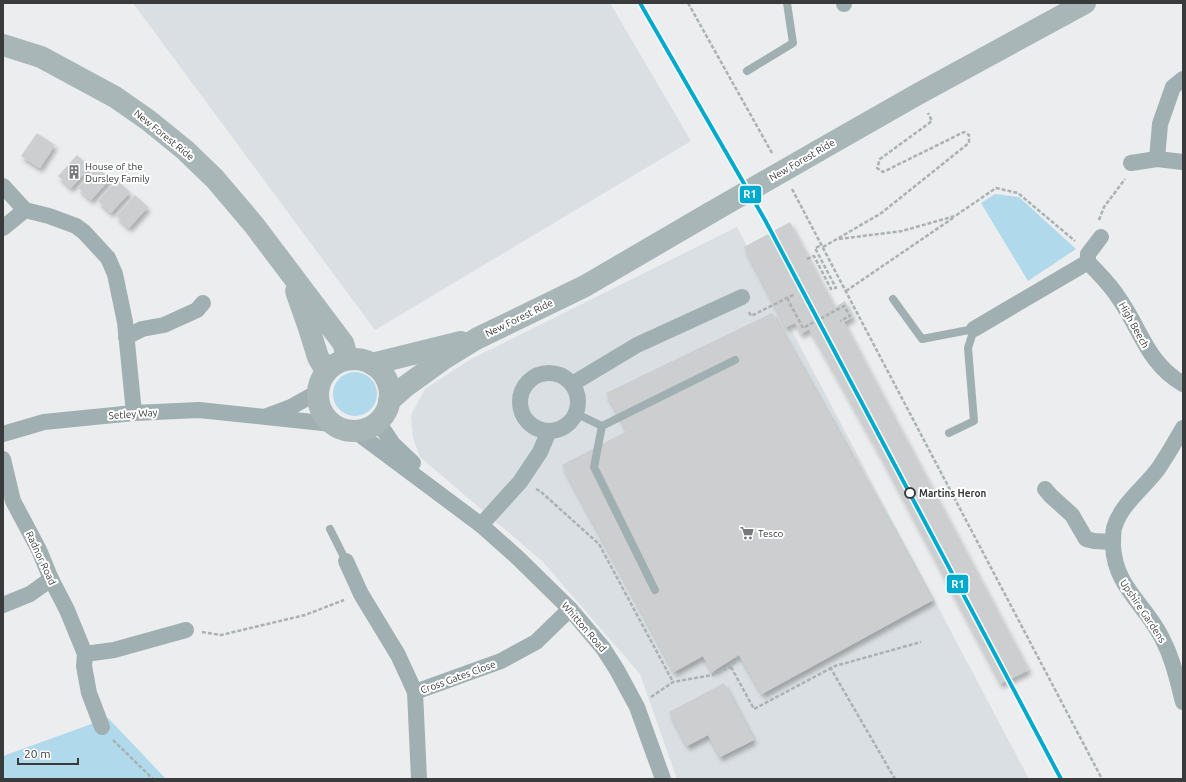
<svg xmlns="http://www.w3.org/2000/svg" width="1186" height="782" font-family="Ubuntu,sans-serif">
	<defs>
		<filter id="shadow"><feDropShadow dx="2.5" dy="4.5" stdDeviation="2" flood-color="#0004"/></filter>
	</defs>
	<rect width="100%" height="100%" fill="#ebedee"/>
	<!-- built -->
	<g fill="#d9dfe2">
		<polygon points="133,3 610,3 691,141 375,330"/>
		<polygon points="737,227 1029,779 677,779 640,674 543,562 420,457 413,438 411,415 425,389 471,359"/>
	</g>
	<!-- green -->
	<g fill="#b0d9ec">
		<polygon points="995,194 1019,197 1076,249 1028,281 981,203"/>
		<circle cx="355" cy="394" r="22"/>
		<polygon points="108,718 166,779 3,779 3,756"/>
	</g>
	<!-- building -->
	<g fill="#cccecf" filter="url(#shadow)">
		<polygon points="37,133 55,145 40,168 21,156"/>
		<polygon points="77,155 90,167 71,188 58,176"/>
		<polygon points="97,167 110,179 91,200 78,188"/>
		<polygon points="117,180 130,192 111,213 98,201"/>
		<polygon points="135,195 148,207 129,228 116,216"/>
		<polygon points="790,222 835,307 845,301 853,317 844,322 1029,670 1000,684 880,456 809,329 801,334 795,323 786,327 775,306 744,247"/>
		<polygon points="772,313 933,600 762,694 739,655 712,672 703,656 674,672 562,465 627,431 606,393"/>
		<polygon points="724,683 754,740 720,757 708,735 687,746 669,712"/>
	</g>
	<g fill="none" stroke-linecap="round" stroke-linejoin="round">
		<!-- path -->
		<g stroke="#aab2b2" stroke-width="2.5" stroke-dasharray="4 2" stroke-linecap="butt">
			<polyline points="688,3 772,153"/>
			<polyline points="792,189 1102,779"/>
			<polyline points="1099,220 1104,207 1125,179"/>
			<polyline points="839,239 902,231 955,216 996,188 1018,193 1075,241"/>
			<polyline points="823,247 880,214 969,143 969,135 964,132 883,172 877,168 880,159 932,121 928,113"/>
			<polyline points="807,259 814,256 831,289 836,288 815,248 822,245"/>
			<polyline points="846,291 953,218"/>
			<polyline points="787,298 803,328 844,306 850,316 840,321"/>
			<polyline points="749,312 751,316 795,294"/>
			<polyline points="536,489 540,491 599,544 673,682"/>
			<polyline points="202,632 221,635 305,615 344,600"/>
			<polyline points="731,667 754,709 835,666 921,642"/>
			<polyline points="830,667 895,779"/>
			<polyline points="651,697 673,682 712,675 731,667 739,655"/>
			<polyline points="113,740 153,779"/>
		</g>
		<!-- service -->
		<g stroke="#a0afb1" stroke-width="8">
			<polyline points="747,71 793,43 787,3"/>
			<polyline points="893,299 922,339 974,329 968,348 974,421 949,433"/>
			<polyline points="575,413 602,426"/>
			<polyline points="602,426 594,467 655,590"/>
			<polyline points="602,426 735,360"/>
			<polyline points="330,529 346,561"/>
		</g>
		<!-- minor -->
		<g stroke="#a0afb1" stroke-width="16">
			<polyline points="844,3 844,4"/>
			<polyline points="1157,159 1160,124 1173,87 1183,79"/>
			<polyline points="1131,163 1157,159 1183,162"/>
			<polyline points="3,186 25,210"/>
			<polyline points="3,228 25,210 49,216 76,226 84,232 108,258 115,274 125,322 134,413"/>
			<path d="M1088 262C1098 273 1110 284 1118 297 1141 329 1146 362 1183 384"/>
			<polyline points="974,329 1088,262 1088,254 1101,237"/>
			<polyline points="126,337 142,329 164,325 197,310 203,303"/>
			<circle cx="549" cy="402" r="29"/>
			<polyline points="572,384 637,345 742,297"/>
			<polyline points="267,416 291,407 318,392"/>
			<polyline points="378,422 393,444 413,463"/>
			<path d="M1183 428C1175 442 1167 456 1158 469 1144 488 1121 504 1114 528 1113 533 1113 541 1113 546 1115 587 1145 604 1162 638 1173 659 1177 679 1183 702"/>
			<polyline points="355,431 481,525 518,558 570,609 603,648 617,670 637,707 663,779"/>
			<polyline points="3,434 44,422 134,413 199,410 332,424"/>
			<polyline points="3,459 13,501 39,550 51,579 67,610 85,654 84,666 89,693 102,727"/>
			<polyline points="1045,489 1051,496 1072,515 1086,539 1094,541 1113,542"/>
			<polyline points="481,525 520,482 540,452 549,431"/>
			<polyline points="346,561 361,594 398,655 415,692"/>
			<polyline points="3,605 30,594 51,579"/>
			<polyline points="85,654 114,650 186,630"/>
			<polyline points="419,779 415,692 501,661 536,642 570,609"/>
		</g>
		<!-- secondary -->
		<g stroke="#a8b6b8" stroke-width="22">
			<polyline points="3,45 41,57 115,97 148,120 185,150 215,179 254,225 343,343 348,359"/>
			<polyline points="818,151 918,94 1085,3"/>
			<polyline points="296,291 308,325 318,357 326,371"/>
			<circle cx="354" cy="395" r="36"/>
			<polyline points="372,364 461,342"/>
			<polyline points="389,401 406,386 442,360 476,339 585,286 710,213"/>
		</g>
		<!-- secondary-bridge -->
		<polyline stroke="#a8b6b8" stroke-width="22" points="710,213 818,151"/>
		<defs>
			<polyline id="rail-1" points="640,3 765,220 1061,779"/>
		</defs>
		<!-- rail-1 casing -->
		<use href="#rail-1" stroke="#fff" stroke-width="7"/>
		<!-- rail-1 -->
		<use href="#rail-1" stroke="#00a9ce" stroke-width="4"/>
	</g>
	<!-- icons -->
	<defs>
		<symbol id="building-bare" viewBox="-9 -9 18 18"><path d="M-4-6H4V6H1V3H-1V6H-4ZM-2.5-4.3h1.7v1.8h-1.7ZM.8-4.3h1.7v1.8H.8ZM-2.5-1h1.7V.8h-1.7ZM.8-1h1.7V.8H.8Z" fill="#77797a" stroke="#fff" stroke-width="2.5" paint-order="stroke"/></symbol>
		<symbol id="supermarket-bare" viewBox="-9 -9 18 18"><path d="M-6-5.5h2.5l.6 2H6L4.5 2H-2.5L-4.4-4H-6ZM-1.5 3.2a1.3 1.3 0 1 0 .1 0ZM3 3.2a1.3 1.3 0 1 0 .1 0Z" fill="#77797a" stroke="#fff" stroke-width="2.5" paint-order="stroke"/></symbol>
	</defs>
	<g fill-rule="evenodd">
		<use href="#building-bare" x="64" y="162" width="20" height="20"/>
		<use href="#supermarket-bare" x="737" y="523" width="20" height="20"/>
	</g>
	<!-- markers -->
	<circle fill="#fff" stroke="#393a3b" stroke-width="2" cx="910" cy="493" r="5"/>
	<g text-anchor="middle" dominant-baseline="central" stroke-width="4" stroke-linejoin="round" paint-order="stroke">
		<!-- street labels -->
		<g font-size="10" fill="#393a3b" stroke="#fff">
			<text transform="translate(164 135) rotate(39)">New Forest Ride</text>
			<text transform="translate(802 160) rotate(-30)">New Forest Ride</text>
			<text transform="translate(519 318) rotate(-26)">New Forest Ride</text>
			<text transform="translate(1134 325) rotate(61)">High Beech</text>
			<text transform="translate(133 414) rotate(-4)">Setley Way</text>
			<text transform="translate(41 558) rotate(65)">Radnor Road</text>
			<text transform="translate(1143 611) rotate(56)">Upshire Gardens</text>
			<text transform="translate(584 627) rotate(49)">Whitton Road</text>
			<text transform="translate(458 677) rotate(-20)">Cross Gates Close</text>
		</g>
		<!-- poi labels -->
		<g font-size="10" fill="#393a3b" stroke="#fff" text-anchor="start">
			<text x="85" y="166">House of the<tspan x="85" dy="12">Dursley Family</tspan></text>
			<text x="758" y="533">Tesco</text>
		</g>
		<!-- stop labels -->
		<g font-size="10" font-weight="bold" fill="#393a3b" stroke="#fff" text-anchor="start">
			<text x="919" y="493">Martins Heron</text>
		</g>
	</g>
	<g stroke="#fff" stroke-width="1.5">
		<rect x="739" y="185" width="23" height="19" rx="4" fill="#00a9ce"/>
		<rect x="946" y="574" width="23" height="20" rx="4" fill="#00a9ce"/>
	</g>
	<g font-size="11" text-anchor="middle" font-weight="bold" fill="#fff">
		<text x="750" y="198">R1</text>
		<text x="958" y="588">R1</text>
	</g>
	<!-- border -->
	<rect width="1186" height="782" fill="none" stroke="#393a3b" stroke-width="8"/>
	<!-- scale -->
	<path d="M18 758v6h60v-6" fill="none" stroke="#393a3b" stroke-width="2"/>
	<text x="24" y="758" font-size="12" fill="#393a3b" stroke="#ffffff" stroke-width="3" paint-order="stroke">20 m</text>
</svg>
